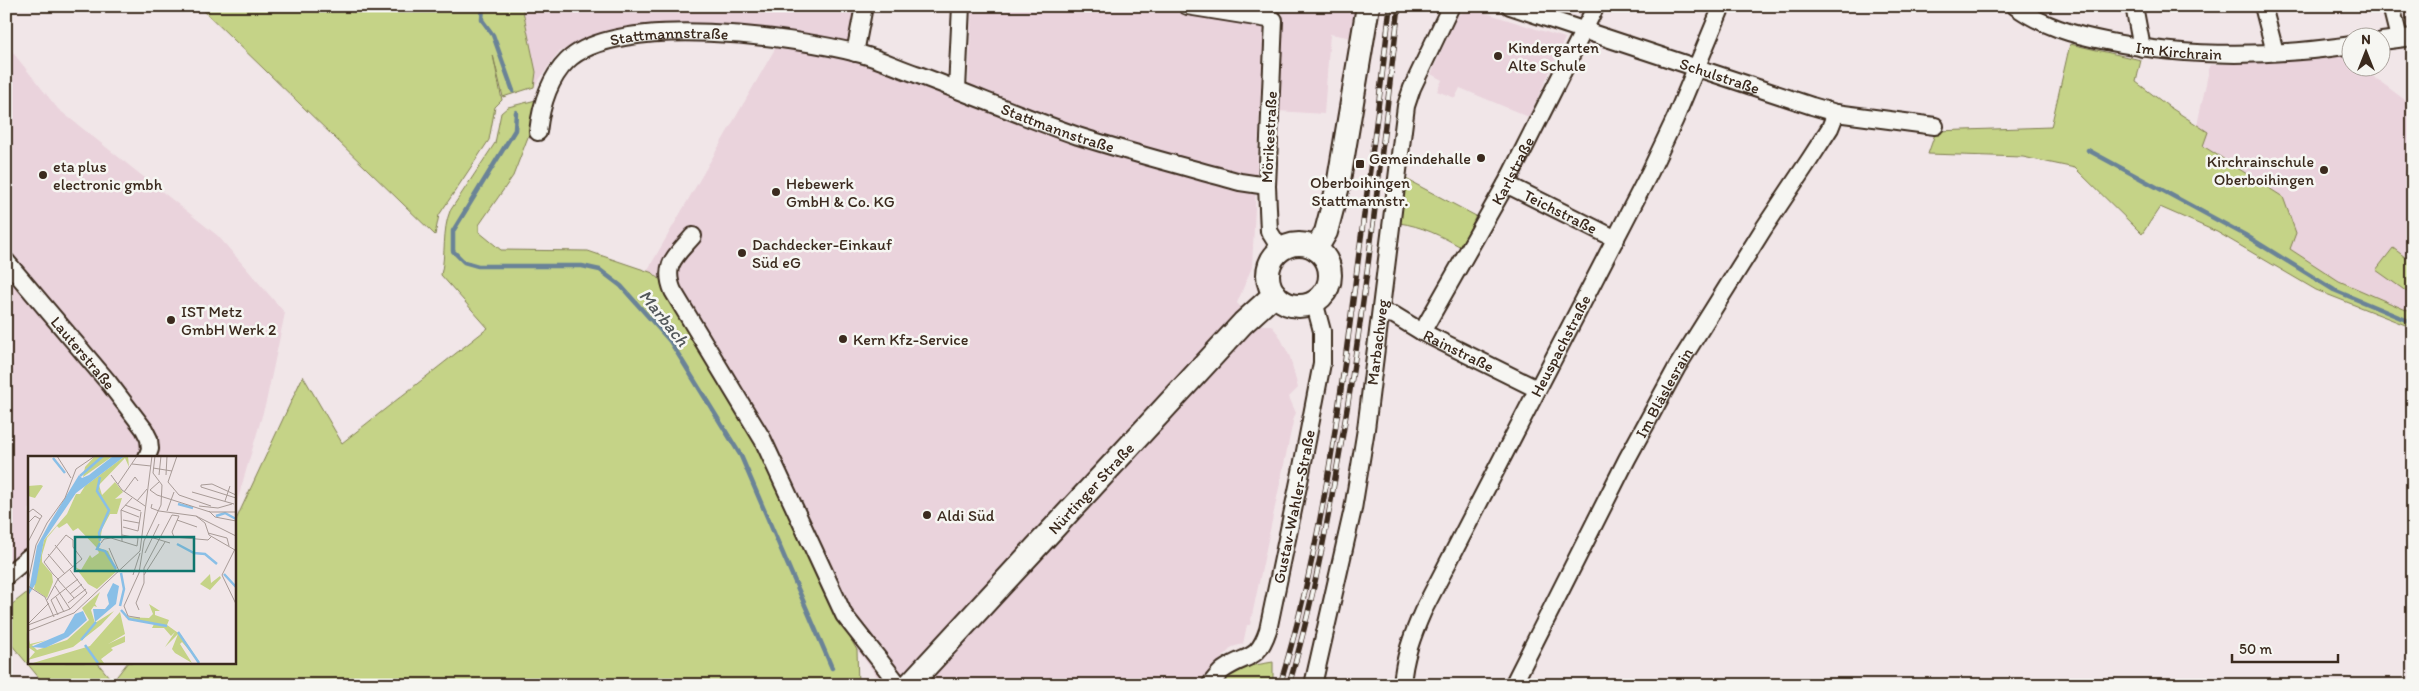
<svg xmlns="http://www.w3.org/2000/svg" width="2419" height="691" font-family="Itim,sans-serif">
	<rect width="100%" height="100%" fill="#f1e6e8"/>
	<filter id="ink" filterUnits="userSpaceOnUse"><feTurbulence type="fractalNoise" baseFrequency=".02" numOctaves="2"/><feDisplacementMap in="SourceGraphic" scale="10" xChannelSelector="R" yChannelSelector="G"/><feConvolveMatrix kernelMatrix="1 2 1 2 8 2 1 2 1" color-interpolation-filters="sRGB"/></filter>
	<g filter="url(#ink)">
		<!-- built -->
		<g fill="#ead3dc">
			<polygon points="522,6 856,6 851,43 752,29 668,24 611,31 582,39 558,53 534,87 536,72"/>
			<polygon points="972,6 1155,6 1264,27 1252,267 1237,303 1259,325 1271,325 1279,335 1290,357 1298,388 1289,397 1296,413 1294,417 1250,625 1247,625 1243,644 1232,647 1208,674 1202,685 890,685 881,682 836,620 646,273 776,47 862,62 968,98"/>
			<polygon points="1283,6 1357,6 1353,38 1330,34 1324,114 1277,111"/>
			<polygon points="1470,8 1565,38 1529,117 1460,88 1455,98 1437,91 1442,80 1431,74 1457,16"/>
			<polygon points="6,44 58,109 218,236 285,313 266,402 234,512 234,457 29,457 29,558 6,570"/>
			<polygon points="2344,54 2351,60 2352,68 2362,68 2413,106 2413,322 2285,251 2193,144 2210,65"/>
		</g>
		<!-- green -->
		<g fill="#c5d387" stroke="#807e52">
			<polygon points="199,6 522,6 536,72 534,87 503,97 493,55 502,100 495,107 489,140 439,215 435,235"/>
			<polygon points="2070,44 2141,60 2136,82 2168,106 2208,132 2203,146 2283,197 2296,233 2290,249 2339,281 2413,313 2413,328 2316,290 2217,232 2160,207 2142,234 2075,168 2023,157 1928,154 1936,131 2051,127"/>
			<path d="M536 100 533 124 513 176 479 225V232L501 250 588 251 653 273 665 284 761 443 831 605 857 650 858 685H110L128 662H234V524L303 376 342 443 488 328 441 275C446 254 442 231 450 211L495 143 501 113 508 107Z"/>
			<path d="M1404 178 1476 216 1461 247C1441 236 1422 226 1399 223Z"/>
			<polygon points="2393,248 2413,263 2413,290 2410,294 2376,270"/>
			<polygon points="29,591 29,662 97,662 109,677 101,685 45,685 6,638 6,609"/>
			<polygon points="1273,662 1273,685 1218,685 1237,668"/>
		</g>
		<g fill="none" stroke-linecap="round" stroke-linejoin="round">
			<!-- stream -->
			<g stroke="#6a8397" stroke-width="4.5">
				<polyline points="483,6 482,20 493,35 513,91"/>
				<polyline points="516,112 515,130 453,231 453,251 464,262 478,266 582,266 600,270 621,286 670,341 741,456 832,668"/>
				<polyline points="2088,150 2245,235 2334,290 2413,323"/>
			</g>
			<defs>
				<g id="minor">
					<polyline points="1187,6 1274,20 1267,186 1269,231 1281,250"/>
					<path id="s1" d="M1510 6 1812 106 1836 113 1935 126"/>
					<path id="s2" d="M2015 6C2042 26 2074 35 2106 41 2187 58 2270 57 2352 45"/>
					<polyline points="2134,6 2142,48"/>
					<polyline points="2263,6 2275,52"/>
					<polyline points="2391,6 2399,38"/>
					<polyline points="2382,41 2413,37"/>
					<polyline points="855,53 864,6"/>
					<polyline points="957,89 961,6"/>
					<path id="s3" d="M538 132C541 106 548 80 567 61 617 12 798 37 861 54 880 59 898 68 916 74 970 94 1023 117 1078 136 1131 153 1186 167 1240 182L1267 186"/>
					<path id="s4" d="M1506 184 1616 239"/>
					<path d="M693 236C676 256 662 264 673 291L763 440 844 615 899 685"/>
					<path id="s5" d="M6 261 109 383 144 429 149 439 150 449 147 457"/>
					<path id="s6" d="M1382 313 1394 315 1422 332 1537 389"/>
					<path id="s7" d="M1422 332 1506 184 1596 6"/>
					<polyline points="6,576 29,557"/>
					<path id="s8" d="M1210 685C1214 680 1218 674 1223 670 1247 653 1257 663 1268 630L1301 472 1322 363V331L1314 301"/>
					<path id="s9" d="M1313 685 1353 509 1366 429 1406 106 1412 88 1451 6"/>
					<path id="s10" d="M1402 685C1404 658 1412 636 1423 611L1650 172 1675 119 1722 6"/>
					<path id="s11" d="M1513 685 1627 459 1677 367 1764 228 1810 159 1830 128 1836 113"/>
				</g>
				<g id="secondary">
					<circle cx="1299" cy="275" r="31"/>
					<polyline points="1316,249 1326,232 1338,186 1368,6"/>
					<path id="s12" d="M909 685 1243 323 1275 294"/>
				</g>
			</defs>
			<!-- minor casing -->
			<use href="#minor" stroke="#3b2a1e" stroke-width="20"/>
			<!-- secondary casing -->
			<use href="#secondary" stroke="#3b2a1e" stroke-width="26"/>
			<!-- minor -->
			<use href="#minor" stroke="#f6f6f2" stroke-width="16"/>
			<!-- secondary -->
			<use href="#secondary" stroke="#f6f6f2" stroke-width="22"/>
			<defs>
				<g id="rail">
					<path d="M1280 685C1322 547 1340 403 1358 261 1369 176 1381 92 1390 6"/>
					<path d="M1289 685C1309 617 1323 548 1335 478 1364 322 1380 164 1399 6"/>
				</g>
			</defs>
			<!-- rail casing -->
			<use href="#rail" stroke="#3b2a1e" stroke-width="5.5"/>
			<!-- rail -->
			<use href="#rail" stroke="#f6f6f2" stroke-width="4" stroke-dasharray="11" stroke-linecap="butt"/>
		</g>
	</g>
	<!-- markers -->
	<g fill="#3b2a1e" stroke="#f6f6f2" stroke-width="2">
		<circle cx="1498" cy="56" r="5"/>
		<circle cx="1481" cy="158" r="5"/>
		<rect x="1355" y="159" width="10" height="10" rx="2.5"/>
		<circle cx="2324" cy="170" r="5"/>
		<circle cx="43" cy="175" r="5"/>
		<circle cx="776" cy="192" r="5"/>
		<circle cx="742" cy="253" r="5"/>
		<circle cx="171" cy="320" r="5"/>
		<circle cx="843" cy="339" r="5"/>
		<circle cx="927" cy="515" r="5"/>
	</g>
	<g text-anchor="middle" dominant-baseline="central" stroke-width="5" stroke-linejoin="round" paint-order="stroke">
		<!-- street labels -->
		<g font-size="16" fill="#3b2a1e" stroke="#f6f6f2">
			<text stroke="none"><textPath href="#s3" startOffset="186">Stattmannstraße</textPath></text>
			<text stroke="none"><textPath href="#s2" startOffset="172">Im Kirchrain</textPath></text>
			<text stroke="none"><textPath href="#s1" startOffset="221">Schulstraße</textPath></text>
			<text stroke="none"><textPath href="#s3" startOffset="590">Stattmannstraße</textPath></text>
			<text transform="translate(1269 137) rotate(-87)">Mörikestraße</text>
			<text stroke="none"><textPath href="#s7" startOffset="185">Karlstraße</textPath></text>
			<text stroke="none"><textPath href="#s4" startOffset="61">Teichstraße</textPath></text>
			<text stroke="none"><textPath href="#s9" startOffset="349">Marbachweg</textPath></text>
			<text stroke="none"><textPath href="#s10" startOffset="376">Heuspachstraße</textPath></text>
			<text stroke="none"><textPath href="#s6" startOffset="86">Rainstraße</textPath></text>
			<text stroke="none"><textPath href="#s5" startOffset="120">Lauterstraße</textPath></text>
			<text stroke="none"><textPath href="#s11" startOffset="329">Im Bläslesrain</textPath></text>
			<text stroke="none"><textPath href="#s12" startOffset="268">Nürtinger Straße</textPath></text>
			<text stroke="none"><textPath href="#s8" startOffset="209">Gustav-Wahler-Straße</textPath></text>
		</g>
		<!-- poi labels -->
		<g font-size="16" fill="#3b2a1e" stroke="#f6f6f2" text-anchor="start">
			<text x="1508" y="47">Kindergarten<tspan x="1508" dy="18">Alte Schule</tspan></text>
			<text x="1471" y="158" text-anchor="end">Gemeindehalle</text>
			<text x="2314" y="161" text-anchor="end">Kirchrainschule<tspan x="2314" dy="18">Oberboihingen</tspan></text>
			<text x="53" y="166">eta plus<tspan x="53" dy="18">electronic gmbh</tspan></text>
			<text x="1360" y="182" text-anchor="middle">Oberboihingen<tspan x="1360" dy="18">Stattmannstr.</tspan></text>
			<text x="786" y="183">Hebewerk<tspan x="786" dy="18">GmbH &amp; Co. KG</tspan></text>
			<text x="752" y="244">Dachdecker-Einkauf<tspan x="752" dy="18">Süd eG</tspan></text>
			<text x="181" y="311">IST Metz<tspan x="181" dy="18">GmbH Werk 2</tspan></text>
			<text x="853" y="339">Kern Kfz-Service</text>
			<text x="937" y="515">Aldi Süd</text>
		</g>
		<!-- water labels -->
		<g font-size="18" font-style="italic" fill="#52575a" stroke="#f6f6f2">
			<text transform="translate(664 318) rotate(51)">Marbach</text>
		</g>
	</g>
	<!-- overview -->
	<g transform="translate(28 456)">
		<rect width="208" height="208" fill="#f1e6e8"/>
		<path d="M67 0H85L55 21 57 11ZM97 0H100L101 11 97 2 71 29 74 39 87 26 95 36 87 43 94 42 89 58H82L74 73 71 92 80 95 89 115 69 133 60 128 47 111 53 114 62 99 64 102 71 97 69 92 50 72 45 75 39 67 31 72 29 70 19 82 14 99V106L24 118 25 126 19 142 6 133 16 84 39 58 48 38H52L57 30ZM0 30 13 29 15 30 7 42 0 40ZM182 118 183 127 192 120 193 122 182 134 172 128ZM72 136 67 148 69 151 66 150 63 154 67 167 86 155 73 169 45 191 0 204 7 196 0 191V179L2 188 19 184 4 189 9 194 39 184 61 164 54 152ZM121 148 132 155H127V159L141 164 139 169 153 179 172 207 154 186 152 188 164 207 147 197 144 193 150 178 137 191 147 176 143 180 136 172H124L126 168 97 161 121 162 125 158ZM92 156 97 178 80 188 97 180V186L83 192 85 194 73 203 76 207H5L62 190Z" fill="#c5d387"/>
		<path d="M85 0H97L48 37 16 84 8 127 0 140 9 90 21 68 51 19 54 22 61 19ZM85 127 91 130 88 148 67 166 65 153H77L81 148 79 139ZM55 155 59 164 40 181 17 192 3 191 36 177 47 158Z" fill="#89bfe7"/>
		<path fill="none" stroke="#89bfe7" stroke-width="2.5" d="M25 2 37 17M52 20 75 0M72 21 69 35 81 54 71 77 72 85M150 48 165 52M188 60 197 57 208 63M72 87 69 93 77 95 88 113M149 88 166 97 177 98 189 108M196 118 208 131M92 150 96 133 93 117M93 154 101 163 139 170M150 176 171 207M53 184 68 166M57 189 70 207"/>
		<path fill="none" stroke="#a89b97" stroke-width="1" d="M29 0 43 22M104 8 123 10M125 12 144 15M83 19 94 34 117 50M131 19 133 0M138 19 139 0M131 26 122 34 129 39 182 56H208M140 26 151 39 183 50M140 26 149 0M90 28 109 0M173 31V29L184 28 208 39M173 31 208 42M96 36 107 21 110 25M164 36 206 48M109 45 119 33M197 45 202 30M124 48 123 52 131 55 168 60 177 67 181 79 207 94M97 49 113 55M171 50 190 52 204 48M93 54 94 85M93 54 111 61M93 54 104 42M139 55 146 36M181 55 187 61 208 65M1 56 5 53 14 60 12 63M168 60 208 80M95 64 111 67M149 64 169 71M0 67 7 60 12 63 0 86M95 71 110 75 113 56M180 77 199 82 201 90M94 79 110 82 109 90M119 80 142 87M73 87 76 83 83 82 109 90M27 89 45 111M81 92 91 115M207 93 194 119 208 148M117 97 131 68M20 98 37 118M105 119 112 97M116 119 137 86M0 126 8 89 19 67 37 42 48 13 67 0M0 130 17 141 26 161M27 130 42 153M42 138 54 128M28 141 36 156M19 144 30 123 54 103 45 91V84L38 79 16 106 25 118 30 123 31 125 46 142M40 147 58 133M111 154 108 147 116 127V112L144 59 151 60 144 76 146 81 180 84 183 81M30 159 23 144 50 123M112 162 100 160 96 150 111 117 116 85 133 49 134 29 125 17 127 0M0 168 21 147M0 169 42 153 59 137 42 114M0 175 46 157 112 95 124 0"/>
		<path fill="#0f766e" fill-opacity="0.15" stroke="#0f766e" stroke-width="2.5" d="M47 81H166V115H47Z"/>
		<rect width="208" height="208" fill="none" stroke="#3b2a1e" stroke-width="2.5"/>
	</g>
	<!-- margin -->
	<rect width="2419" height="691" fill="none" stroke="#f6f6f2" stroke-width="25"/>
	<rect x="12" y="12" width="2394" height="666" fill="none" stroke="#3b2a1e" stroke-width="2" filter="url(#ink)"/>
	<!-- north arrow -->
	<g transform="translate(2366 52)"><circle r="24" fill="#f6f6f2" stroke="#aba49d"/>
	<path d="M0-4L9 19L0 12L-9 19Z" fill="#3b2a1e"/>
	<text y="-8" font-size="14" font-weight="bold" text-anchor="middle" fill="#3b2a1e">N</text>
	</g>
	<!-- scale -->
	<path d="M2232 654v8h106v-8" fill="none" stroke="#3b2a1e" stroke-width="2.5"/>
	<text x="2239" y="654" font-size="15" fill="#3b2a1e" stroke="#f6f6f2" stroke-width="4" paint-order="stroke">50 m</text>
</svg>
